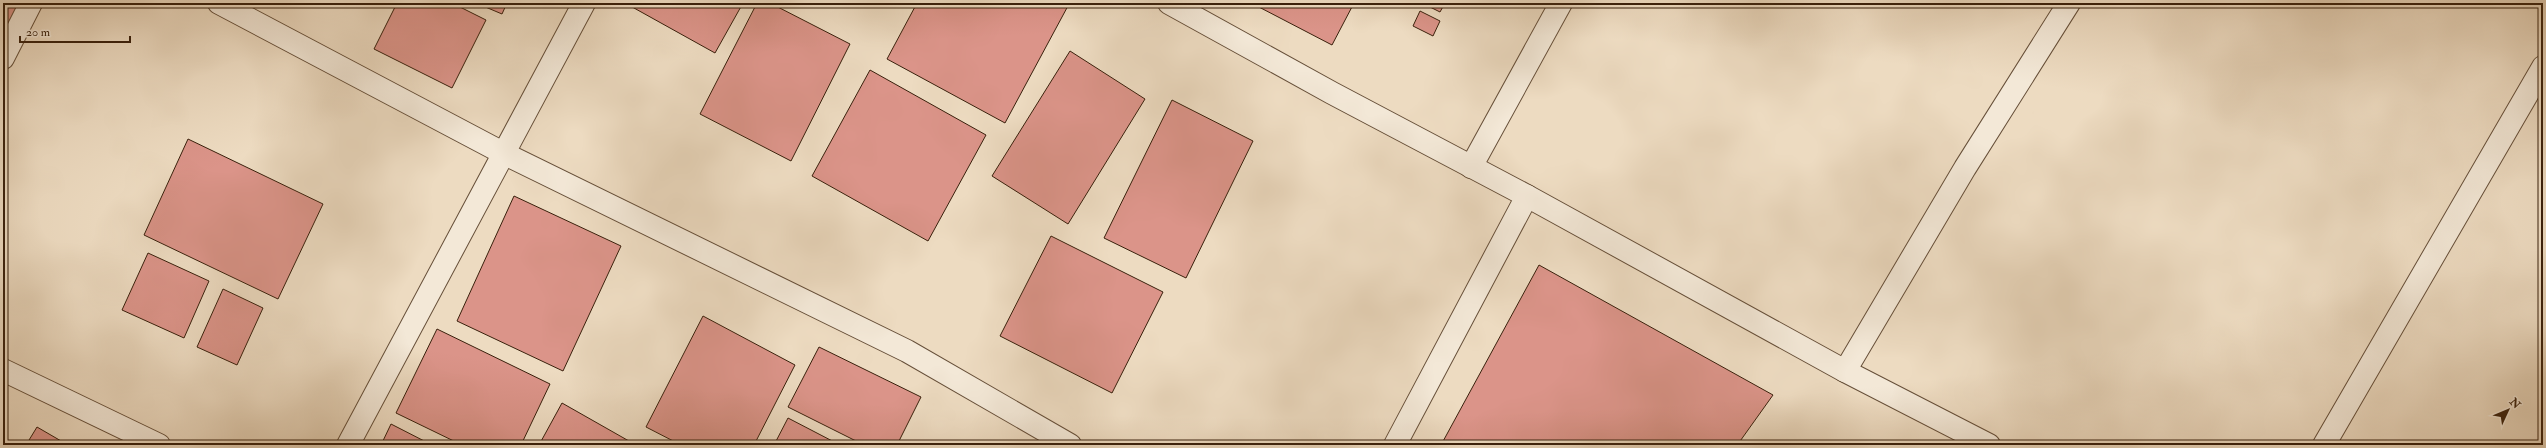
<svg xmlns="http://www.w3.org/2000/svg" width="2546" height="448" font-family="'IM FELL Double Pica',serif">
	<rect width="100%" height="100%" fill="#eddbc1"/>
	<filter id="stains"><feTurbulence type="fractalNoise" baseFrequency=".005" numOctaves="4"/><feColorMatrix values="0 0 0 0 .2 0 0 0 0 .09 0 0 0 0 .02 0 0 0 .5 -.17"/></filter>
	<radialGradient id="worn" r=".72"><stop offset=".6" stop-color="#630" stop-opacity="0"/><stop offset="1" stop-color="#630" stop-opacity=".3"/></radialGradient>
	<!-- building -->
	<g fill="#db9489" stroke="#39200c">
		<polygon points="3,3 13,3 21,7 3,44"/>
		<polygon points="397,3 452,3 486,20 452,88 374,49"/>
		<polygon points="476,3 507,3 502,14"/>
		<polygon points="625,3 743,3 715,53"/>
		<polygon points="757,3 770,3 850,44 791,161 700,114"/>
		<polygon points="917,3 1068,3 1069,4 1005,123 887,59"/>
		<polygon points="1258,3 1354,3 1332,45 1257,6"/>
		<polygon points="1422,3 1445,3 1440,12"/>
		<polygon points="1420,11 1440,21 1433,36 1413,26"/>
		<polygon points="1070,51 1145,99 1068,224 992,176"/>
		<polygon points="870,70 986,135 928,241 812,176"/>
		<polygon points="1172,100 1253,141 1186,278 1104,238"/>
		<polygon points="188,139 323,204 278,299 144,235"/>
		<polygon points="514,196 621,246 563,371 457,321"/>
		<polygon points="1051,236 1163,292 1112,393 1000,336"/>
		<polygon points="148,253 209,281 184,338 122,310"/>
		<polygon points="1539,265 1773,395 1738,444 1740,445 1441,445"/>
		<polygon points="223,289 263,308 237,365 197,347"/>
		<polygon points="703,316 795,365 754,445 681,445 646,427"/>
		<polygon points="437,329 550,384 521,445 462,445 396,413"/>
		<polygon points="819,347 921,397 897,445 864,445 788,407"/>
		<polygon points="562,403 636,445 539,445"/>
		<polygon points="788,418 840,445 774,445"/>
		<polygon points="391,424 432,445 381,445"/>
		<polygon points="37,427 68,445 26,445"/>
	</g>
	<g fill="none" stroke-linecap="round" stroke-linejoin="round">
		<defs>
			<g id="street">
				<polyline points="219,3 503,153 907,351 1070,445"/>
				<polyline points="1169,3 1332,93 1527,196 1845,371 1989,445"/>
				<polyline points="3,58 31,3"/>
				<polyline points="1471,167 1561,3"/>
				<polyline points="3,370 159,445"/>
				<polyline points="1845,371 1965,168 2069,3"/>
				<polyline points="348,445 584,3"/>
				<polyline points="1395,445 1527,196"/>
				<polyline points="2324,445 2543,67"/>
			</g>
		</defs>
		<!-- street casing -->
		<use href="#street" stroke="#664f39" stroke-width="24"/>
		<!-- street -->
		<use href="#street" stroke="#f3e8d7" stroke-width="22"/>
	</g>
	<!-- margin -->
	<rect width="2546" height="448" fill="none" stroke="#eddbc1" stroke-width="16"/>
	<rect x="4" y="4" width="2538" height="440" fill="none" stroke="#39200c" stroke-width="2"/>
	<rect x="8" y="8" width="2530" height="432" fill="none" stroke="#39200c"/>
	<!-- north arrow -->
	<g transform="translate(2508 410) rotate(46)" stroke="#f3e8d7" stroke-width="3" paint-order="stroke">
	<path d="M0-3L7 15L0 10L-7 15Z" fill="#39200c"/>
	<text y="-6" font-size="11" font-weight="bold" text-anchor="middle" fill="#39200c">N</text>
	</g>
	<!-- scale -->
	<path d="M20 36v6h110v-6" fill="none" stroke="#39200c" stroke-width="2"/>
	<text x="26" y="36" font-size="12" fill="#39200c" stroke="#f3e8d7" stroke-width="3" paint-order="stroke">20 m</text>
	<rect width="100%" height="100%" filter="url(#stains)"/>
	<rect width="100%" height="100%" fill="url(#worn)"/>
</svg>
